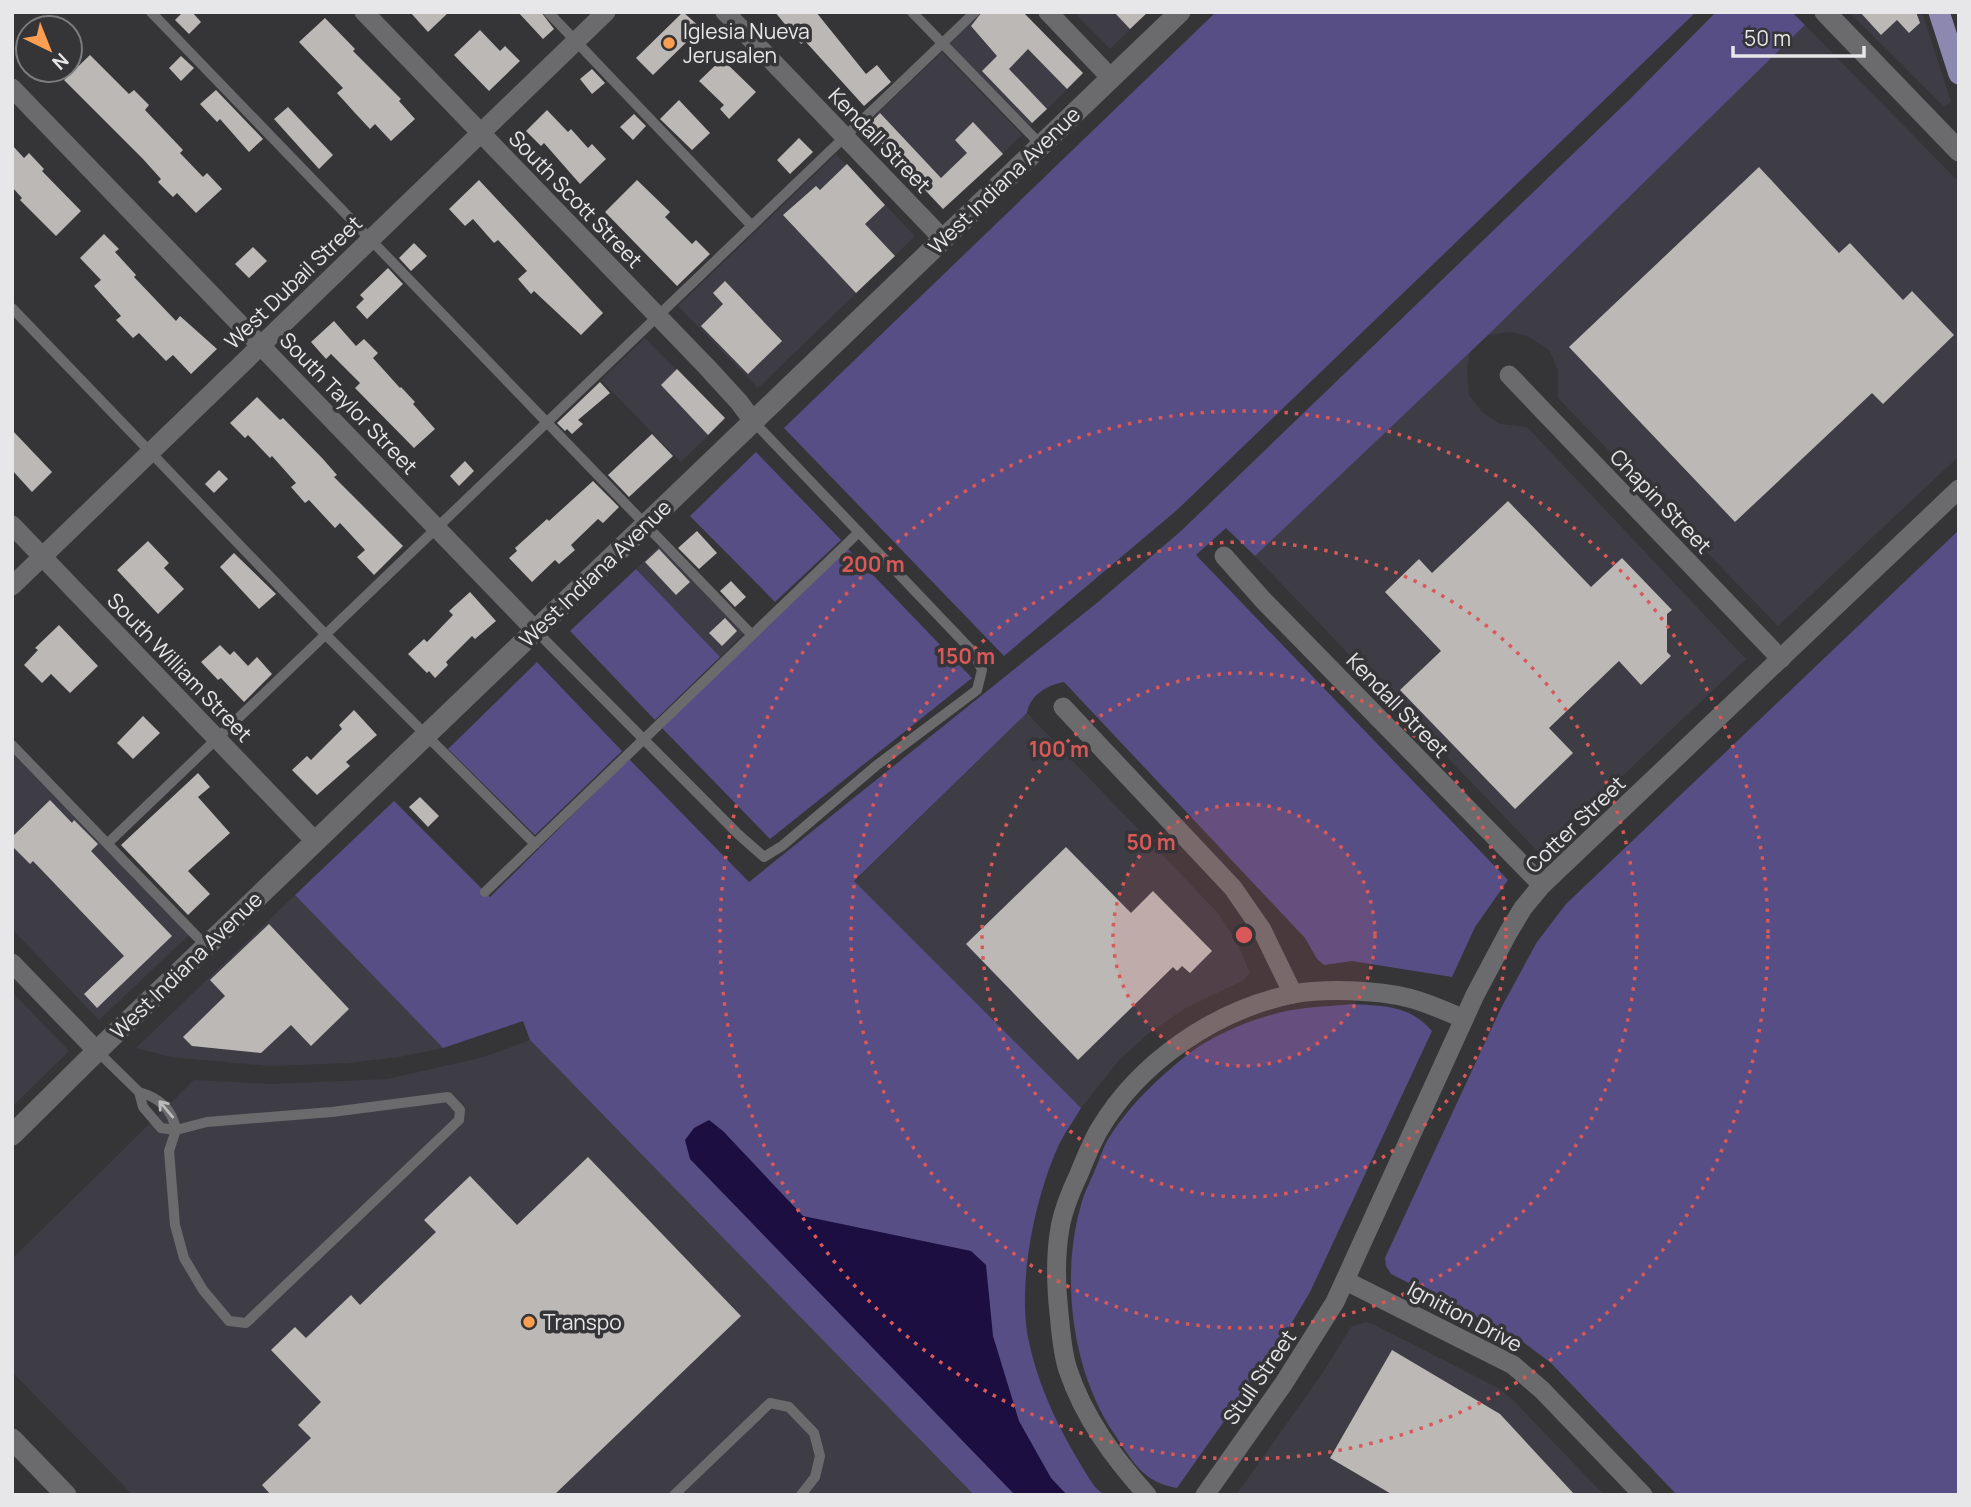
<svg xmlns="http://www.w3.org/2000/svg" width="1971" height="1507" font-family="Manrope,sans-serif">
	<rect width="100%" height="100%" fill="#353538"/>
	<!-- built -->
	<g fill="#3e3d46">
		<polygon points="983,12 1022,12 1082,75 1030,126 949,44"/>
		<polygon points="1074,12 1148,12 1110,49"/>
		<polygon points="1849,12 1922,12 1951,102 1944,107"/>
		<polygon points="1805,25 1959,182 1959,456 1778,626 1558,398 1558,370 1549,350 1528,336 1510,332 1488,335"/>
		<polygon points="942,52 1022,135 943,210 863,127"/>
		<polygon points="836,154 915,236 758,388 678,306"/>
		<polygon points="645,338 725,419 681,462 601,380"/>
		<polygon points="1470,351 1467,368 1469,395 1482,412 1500,424 1527,427 1746,659 1540,854 1255,556"/>
		<polygon points="660,545 744,633 720,657 636,569"/>
		<polygon points="1027,713 1217,912 1236,940 1250,973 1244,980 1186,1008 1149,1033 1120,1059 1081,1108 854,882"/>
		<polygon points="12,751 190,934 99,1020 12,929"/>
		<polygon points="295,895 443,1048 399,1057 348,1063 270,1066 171,1057 136,1048"/>
		<polygon points="12,992 69,1051 12,1107"/>
		<polygon points="530,1040 614,1126 974,1495 133,1495 12,1372 12,1259 194,1080 271,1084 388,1079 484,1057"/>
		<polygon points="1365,1322 1373,1324 1500,1389 1513,1400 1604,1495 1236,1495 1324,1371 1351,1327"/>
	</g>
	<!-- green -->
	<g fill="#564e84">
		<polygon points="1216,12 1696,12 1177,510 1004,656 784,428"/>
		<path d="M1716 12H1792L1805 25 1488 335 1255 556 1226 528 1196 555 1508 880 1475 927 1452 977 1352 961 1324 965 1317 959 1305 938 1064 682C1047 685 1030 695 1027 713L854 881 1081 1108C1073 1122 1063 1135 1057 1149 1035 1199 1019 1277 1027 1332 1037 1388 1064 1440 1095 1487L1104 1495H974L530 1040 523 1021 443 1048 295 895 394 801 490 897 629 759 749 882 1098 602 1181 531 1630 99Z"/>
		<polygon points="756,452 841,540 775,602 690,516"/>
		<polygon points="1959,530 1959,1495 1677,1495 1551,1363 1515,1336 1391,1274 1386,1266 1385,1258 1501,1008 1537,942 1566,904"/>
		<polygon points="847,548 972,678 770,839 661,727"/>
		<polygon points="636,569 720,657 655,720 570,631"/>
		<polygon points="537,662 622,751 535,835 448,749"/>
		<path d="M1352 1004C1383 1006 1410 1005 1432 1031L1310 1292 1284 1336 1177 1488C1144 1483 1132 1461 1115 1435 1072 1372 1060 1278 1081 1205 1084 1193 1090 1182 1095 1170 1099 1161 1102 1150 1107 1141 1127 1107 1160 1076 1191 1052 1218 1032 1266 1013 1299 1009 1317 1006 1335 1006 1352 1004Z"/>
	</g>
	<!-- water -->
	<polygon fill="#1c0e40" points="709,1120 723,1131 803,1216 971,1251 986,1265 993,1336 1019,1421 1051,1478 1067,1495 1015,1495 690,1159 685,1140 694,1128"/>
	<!-- building -->
	<g fill="#bbb8b5">
		<polygon points="183,12 192,12 201,22 189,34 175,20"/>
		<polygon points="410,12 449,12 428,32"/>
		<polygon points="518,12 541,12 554,29 543,39"/>
		<polygon points="683,12 701,28 653,75 636,58"/>
		<polygon points="775,12 816,12 866,74 877,65 891,82 864,106 805,41 801,44"/>
		<polygon points="982,12 1023,12 1083,73 1067,89 1028,49 1009,69 1047,109 1032,123 982,71 997,56 971,26"/>
		<polygon points="1114,12 1148,12 1130,29"/>
		<polygon points="1860,12 1916,12 1920,23 1909,33 1897,20 1881,35"/>
		<polygon points="325,18 355,49 353,51 401,99 399,101 415,119 391,141 375,124 370,129 355,113 337,93 343,88 299,42"/>
		<polygon points="480,30 500,51 505,46 520,61 489,91 454,55"/>
		<polygon points="90,55 129,94 134,90 149,105 145,110 183,150 180,153 203,177 207,173 222,189 196,213 177,193 173,197 158,182 161,179 143,159 64,80"/>
		<polygon points="181,56 194,68 181,81 169,68"/>
		<polygon points="722,59 756,92 729,119 720,109 724,105 699,81"/>
		<polygon points="592,69 605,83 592,94 580,79"/>
		<polygon points="216,90 263,139 249,152 220,119 217,122 200,104"/>
		<polygon points="679,100 710,133 692,150 660,119"/>
		<polygon points="288,107 333,155 319,169 274,119"/>
		<polygon points="547,110 568,132 571,129 588,148 592,144 606,159 580,184 544,143 541,146 526,131"/>
		<polygon points="880,113 941,178 967,153 955,140 973,122 1003,154 943,209 866,127"/>
		<polygon points="634,114 646,126 633,140 620,127"/>
		<polygon points="799,138 813,152 790,174 777,160"/>
		<polygon points="12,145 24,158 29,153 44,169 42,171 81,211 56,236 20,200 22,198 12,187"/>
		<polygon points="847,164 885,205 865,224 895,256 856,293 783,215 816,186 820,190"/>
		<polygon points="1759,167 1839,253 1850,243 1903,300 1912,291 1954,335 1883,404 1872,393 1735,522 1569,347"/>
		<polygon points="479,180 603,313 581,335 534,291 531,294 518,279 527,271 498,240 494,243 473,219 465,226 449,209"/>
		<polygon points="637,180 670,212 665,217 692,244 696,240 710,254 677,286 605,212"/>
		<polygon points="104,234 119,249 115,252 136,275 134,277 176,321 180,316 217,349 191,374 173,355 166,361 139,333 133,338 116,320 121,316 94,286 101,280 80,258"/>
		<polygon points="414,243 427,256 411,271 399,258"/>
		<polygon points="253,247 267,261 249,278 235,264"/>
		<polygon points="388,268 403,284 367,319 356,307 364,299 360,295"/>
		<polygon points="725,281 782,341 748,374 701,326 723,304 713,293"/>
		<polygon points="334,321 356,346 364,339 378,353 373,358 400,388 401,387 415,402 413,404 435,429 414,448 355,388 360,383 331,354 326,359 311,342"/>
		<polygon points="677,369 725,418 708,435 661,385"/>
		<polygon points="600,382 610,393 578,420 583,424 572,434 567,429 565,431 557,423"/>
		<polygon points="257,397 280,420 283,418 323,459 337,475 334,477 403,546 374,575 357,557 365,550 340,523 335,528 309,500 305,503 291,487 296,483 272,456 270,458 248,435 245,438 230,423"/>
		<polygon points="12,430 52,472 32,492 12,470"/>
		<polygon points="652,434 673,456 629,497 608,475"/>
		<polygon points="465,461 474,471 459,486 450,476"/>
		<polygon points="219,470 228,479 214,493 205,484"/>
		<polygon points="593,481 619,507 603,523 598,519 571,545 575,550 559,564 555,560 532,582 509,558 517,551 515,548 547,519 549,521"/>
		<polygon points="1508,501 1591,587 1622,558 1672,610 1667,614 1667,652 1671,656 1641,685 1619,661 1549,728 1573,753 1515,809 1400,690 1441,651 1385,592 1419,559 1432,573"/>
		<polygon points="697,531 717,553 699,569 678,548"/>
		<polygon points="148,541 169,563 164,568 184,589 158,614 117,570"/>
		<polygon points="659,549 690,582 676,595 645,562"/>
		<polygon points="234,553 276,594 259,609 220,567"/>
		<polygon points="731,581 746,597 735,607 720,591"/>
		<polygon points="470,592 496,621 475,639 472,636 446,662 448,665 435,678 429,671 427,673 408,654 424,639 427,642 453,615 449,611"/>
		<polygon points="725,618 737,631 722,646 709,633"/>
		<polygon points="59,625 98,666 70,693 51,674 42,683 24,665 38,650 35,648"/>
		<polygon points="220,645 230,655 234,651 248,666 257,657 272,674 244,702 221,678 218,680 201,662"/>
		<polygon points="354,710 377,735 346,762 350,766 317,795 292,770 307,756 311,760 342,729 339,725"/>
		<polygon points="143,716 160,733 133,759 117,743"/>
		<polygon points="198,773 210,787 198,797 230,833 188,871 210,894 188,915 121,845"/>
		<polygon points="420,797 439,816 428,827 409,807"/>
		<polygon points="50,800 72,823 74,820 98,844 91,851 172,936 97,1008 84,994 124,956 33,861 30,864 12,846 12,837"/>
		<polygon points="1066,847 1131,913 1153,891 1212,951 1190,973 1182,966 1177,971 1173,967 1078,1060 966,944"/>
		<polygon points="269,924 349,1009 311,1046 291,1025 261,1053 192,1046 183,1037 225,996 210,980"/>
		<polygon points="588,1157 741,1316 554,1495 271,1495 262,1485 311,1438 298,1425 321,1402 271,1350 295,1327 306,1338 351,1295 360,1305 436,1232 424,1220 470,1176 517,1225"/>
		<polygon points="1392,1350 1500,1414 1575,1495 1393,1495 1330,1458"/>
	</g>
	<g fill="none" stroke-linecap="round" stroke-linejoin="round">
		<!-- lane -->
		<g stroke="#6b6b6e" stroke-width="10">
			<polyline points="151,12 751,634"/>
			<polyline points="548,12 752,226"/>
			<polyline points="912,12 1041,145"/>
			<polyline points="12,308 326,635 535,844"/>
			<polyline points="535,630 739,835 764,857 782,846 877,765 977,690 982,670 974,653 753,421"/>
			<polyline points="12,745 206,946"/>
			<polyline points="108,843 975,12"/>
			<polyline points="485,892 859,532"/>
			<path d="M97 1051 139 1092 143 1107 161 1128 176 1130C172 1109 160 1098 139 1092"/>
			<polygon points="448,1097 460,1110 459,1120 246,1323 229,1321 203,1290 184,1258 175,1225 169,1151 176,1130 207,1122 332,1112"/>
			<polyline points="674,1495 770,1403 789,1407 814,1433 820,1456 815,1477 801,1495"/>
		</g>
		<!-- street -->
		<g stroke="#6b6b6e" stroke-width="19">
			<polyline points="364,12 706,366 739,402 753,421"/>
			<polyline points="725,12 943,239"/>
			<polyline points="1048,12 1111,78"/>
			<polyline points="12,88 535,630"/>
			<polyline points="1509,375 1781,659"/>
			<polyline points="12,525 315,841"/>
			<polyline points="1224,556 1263,600 1542,885"/>
			<polyline points="12,586 606,12"/>
			<polyline points="1063,707 1233,888 1262,930 1293,994"/>
			<polyline points="12,963 97,1051"/>
			<polyline points="1346,1281 1513,1365 1542,1390 1643,1495"/>
			<path d="M1147 1495C1114 1458 1084 1418 1068 1370 1062 1352 1061 1332 1059 1313 1056 1285 1055 1256 1060 1228 1063 1210 1071 1191 1079 1174 1085 1159 1091 1144 1099 1130 1139 1062 1215 1010 1293 994 1325 988 1377 990 1409 998 1428 1003 1446 1011 1464 1019"/>
			<polyline points="1205,1495 1284,1383 1335,1302 1475,995 1508,933 1523,908 1542,885 1959,489"/>
		</g>
		<!-- secondary -->
		<g stroke="#6b6b6e" stroke-width="21">
			<polyline points="1825,12 1959,151"/>
			<polyline points="12,1135 97,1051 1180,12"/>
			<polyline points="12,1439 66,1495"/>
		</g>
		<!-- primary -->
		<polyline stroke="#8d88af" stroke-width="21" points="1939,12 1959,74"/>
	</g>
	<!-- one-way arrows -->
	<defs><path id="oneway-shaft" d="M-6 0H5M1.5-3L5.5 0L1.5 3" fill="none" stroke-width="1.6" stroke-linecap="round" stroke-linejoin="round" transform="scale(1.75)"/></defs>
	<use stroke="#bcbcbe" href="#oneway-shaft" transform="translate(166 1109) rotate(-130)"/>
	<!-- distance rings -->
	<circle cx="1244" cy="935" r="131" fill="#da5858" fill-opacity=".12"/>
	<g fill="none" stroke="#da5858" stroke-width="3.5" stroke-dasharray="3.5 7">
		<circle cx="1244" cy="935" r="131"/>
		<circle cx="1244" cy="935" r="262"/>
		<circle cx="1244" cy="935" r="393"/>
		<circle cx="1244" cy="935" r="524"/>
	</g>
	<!-- markers -->
	<g fill="#fb9e51" stroke="#353538" stroke-width="2.5">
		<circle cx="669" cy="43" r="7"/>
		<circle cx="529" cy="1322" r="7"/>
	</g>
	<g text-anchor="middle" dominant-baseline="central" stroke-width="7" stroke-linejoin="round" paint-order="stroke">
		<!-- poi labels -->
		<g font-size="21" fill="#e7e7e9" stroke="#353538" text-anchor="start">
			<text x="683" y="31">Iglesia Nueva<tspan x="683" dy="24">Jerusalen</tspan></text>
			<text x="543" y="1322">Transpo</text>
		</g>
		<!-- street labels -->
		<g font-size="21" fill="#e7e7e9" stroke="#353538">
			<text transform="translate(880 140) rotate(46)">Kendall Street</text>
			<text transform="translate(1004 180) rotate(-44)">West Indiana Avenue</text>
			<text transform="translate(576 199) rotate(46)">South Scott Street</text>
			<text transform="translate(293 282) rotate(-44)">West Dubail Street</text>
			<text transform="translate(349 403) rotate(46)">South Taylor Street</text>
			<text transform="translate(1661 501) rotate(46)">Chapin Street</text>
			<text transform="translate(595 573) rotate(-44)">West Indiana Avenue</text>
			<text transform="translate(180 667) rotate(46)">South William Street</text>
			<text transform="translate(1398 705) rotate(46)">Kendall Street</text>
			<text transform="translate(1575 824) rotate(-44)">Cotter Street</text>
			<text transform="translate(186 965) rotate(-44)">West Indiana Avenue</text>
			<text transform="translate(1465 1316) rotate(28)">Ignition Drive</text>
			<text transform="translate(1259 1377) rotate(-55)">Stull Street</text>
		</g>
	</g>
	<circle cx="1244" cy="935" r="10" fill="#da5858" stroke="#353538" stroke-width="3.5"/>
	<g font-size="21" text-anchor="middle" font-weight="bold" fill="#da5858" stroke="#353538" stroke-width="7" stroke-linejoin="round" paint-order="stroke">
		<text x="873" y="572">200 m</text>
		<text x="966" y="664">150 m</text>
		<text x="1059" y="757">100 m</text>
		<text x="1151" y="850">50 m</text>
	</g>
	<!-- border -->
	<rect width="1971" height="1507" fill="none" stroke="#e7e7e9" stroke-width="28"/>
	<!-- north arrow -->
	<g transform="translate(49 49) rotate(137)"><circle r="33" fill="#353538" stroke="#7c7c7f" stroke-width="2"/>
	<path d="M0-5L12 26L0 18L-12 26Z" fill="#fb9e51"/>
	<text y="-10" font-size="19" font-weight="bold" text-anchor="middle" fill="#e7e7e9">N</text>
	</g>
	<!-- scale -->
	<path d="M1733 46v10h131v-10" fill="none" stroke="#e7e7e9" stroke-width="3.5"/>
	<text x="1744" y="46" font-size="21" fill="#e7e7e9" stroke="#353538" stroke-width="5" paint-order="stroke">50 m</text>
</svg>
